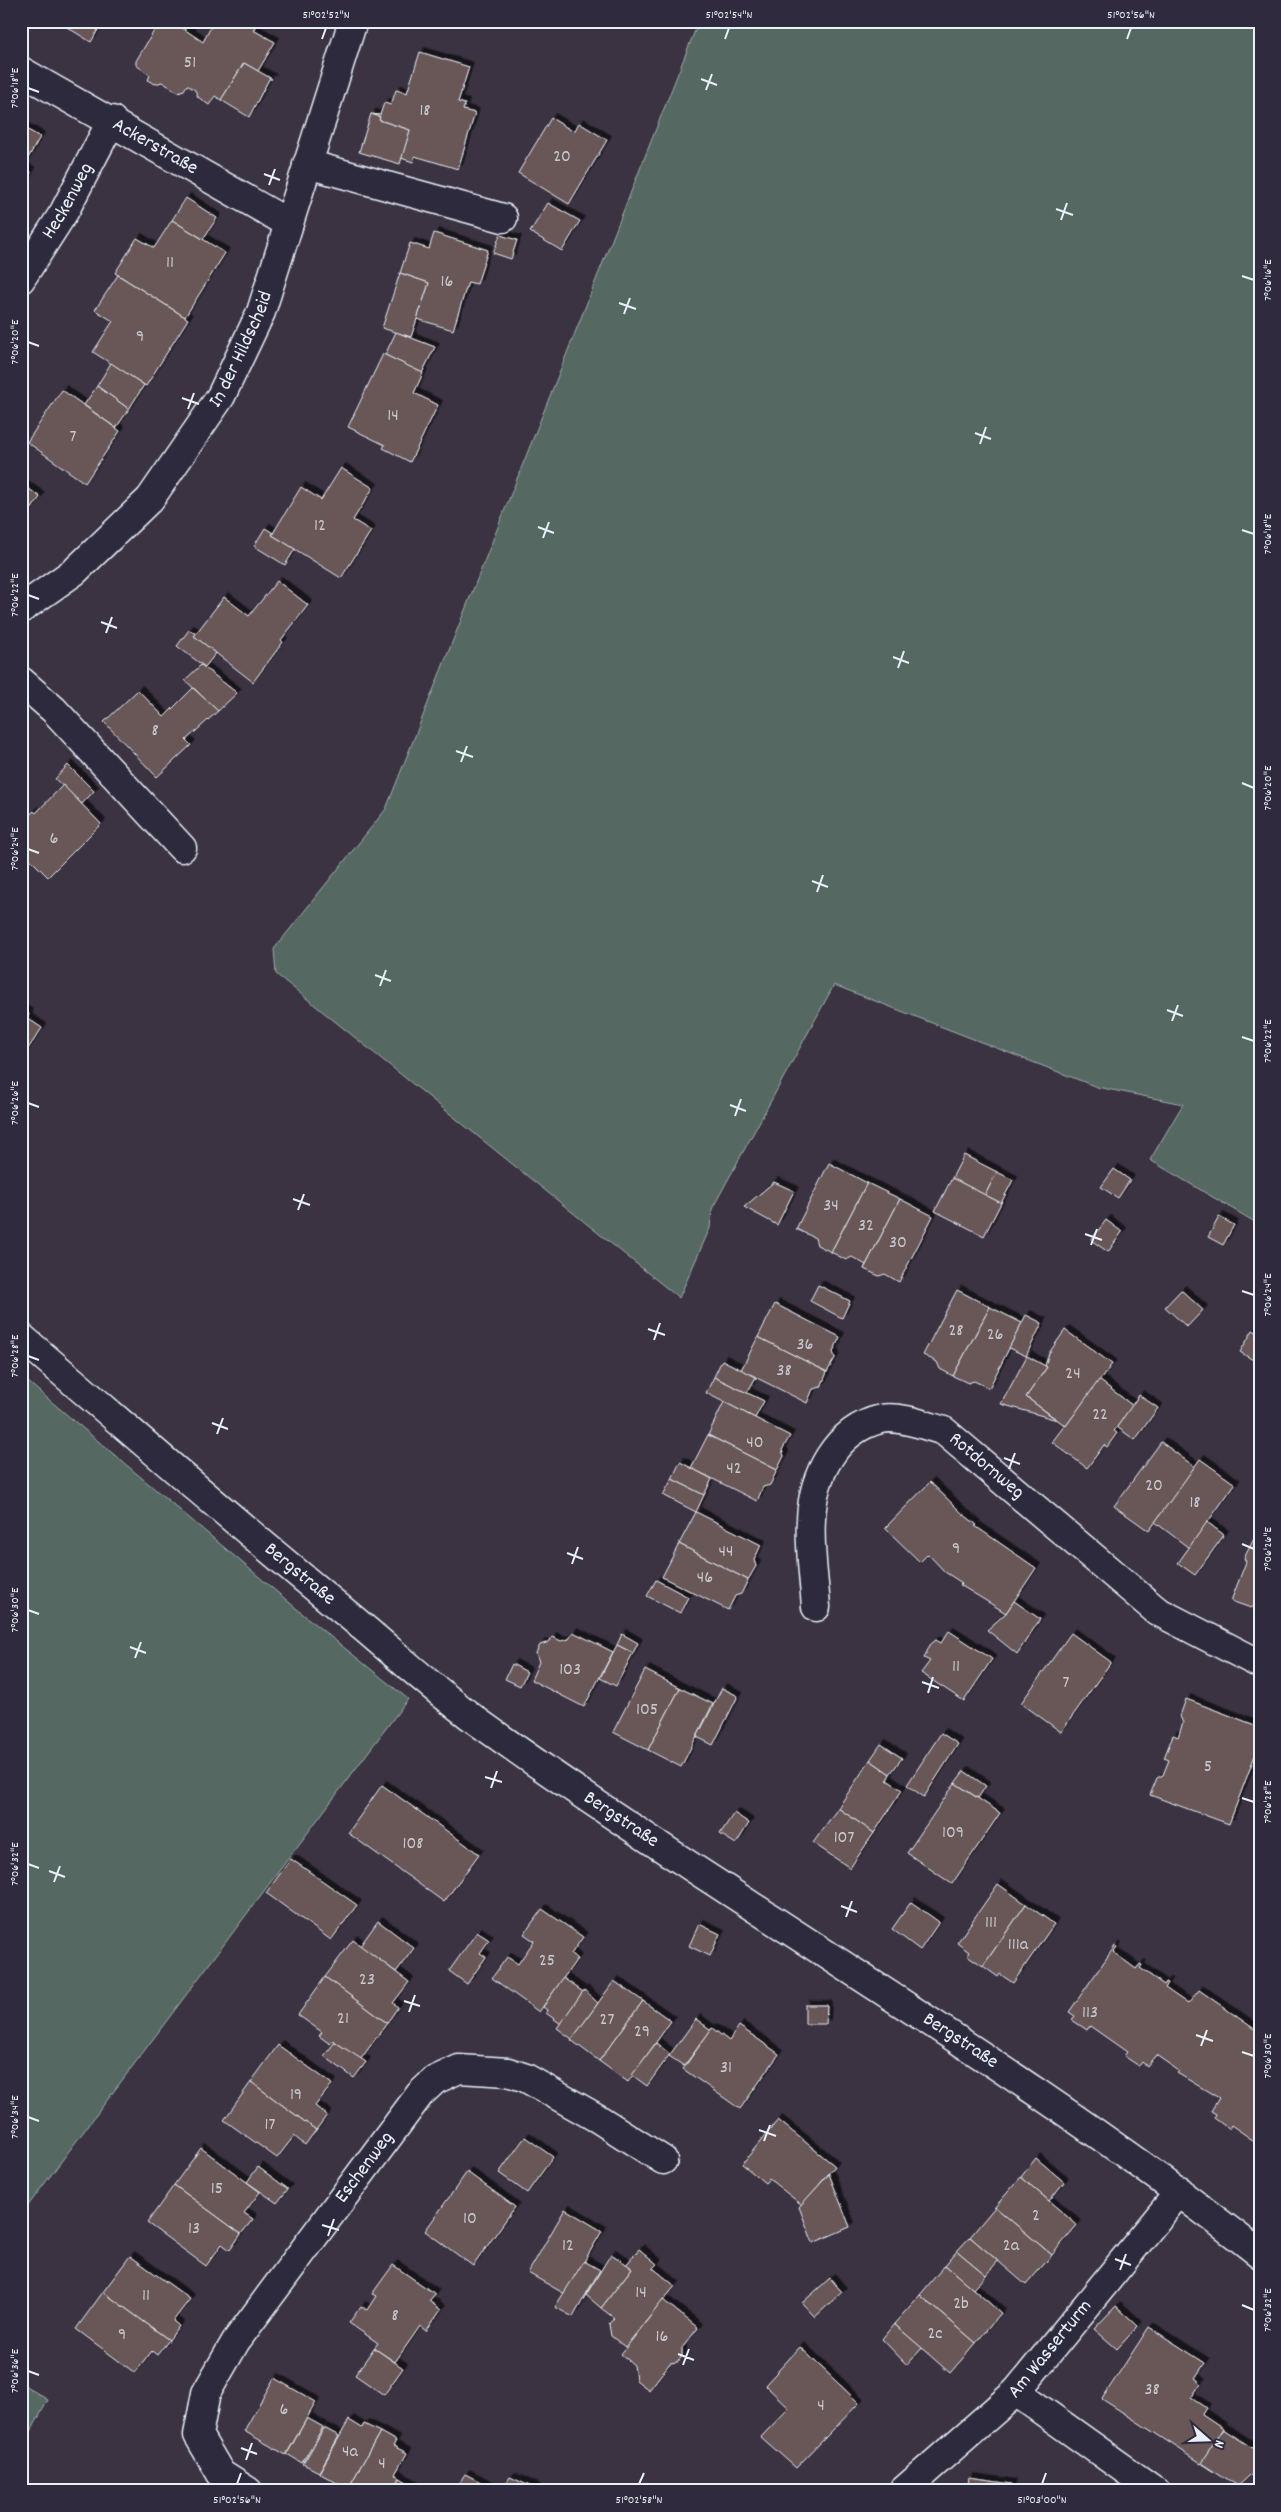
<svg xmlns="http://www.w3.org/2000/svg" width="1281" height="2512" font-family="Dekko,sans-serif">
	<defs>
		<filter id="shadow"><feDropShadow dx="4.5" dy="-4.5" stdDeviation="0" flood-color="#0009"/></filter>
	</defs>
	<rect width="100%" height="100%" fill="#3b3342"/>
	<filter id="ink" filterUnits="userSpaceOnUse"><feTurbulence type="fractalNoise" baseFrequency=".02" numOctaves="2"/><feDisplacementMap in="SourceGraphic" scale="10" xChannelSelector="R" yChannelSelector="G"/><feConvolveMatrix kernelMatrix="1 2 1 2 8 2 1 2 1" color-interpolation-filters="sRGB"/></filter>
	<g filter="url(#ink)">
		<!-- green -->
		<g fill="#546962" stroke="#9eadad">
			<polygon points="677,21 1260,21 1260,1225 1150,1160 1183,1104 1097,1087 834,985 712,1209 710,1228 679,1298 276,974 274,949 386,809 696,28"/>
			<polygon points="21,1376 316,1625 408,1699 21,2215"/>
			<polygon points="21,2383 48,2400 21,2450"/>
		</g>
		<!-- building -->
		<g fill="#695657" stroke="#e8f1f8" filter="url(#shadow)">
			<polygon points="57,21 103,21 91,42"/>
			<polygon points="160,21 172,21 203,42 214,21 259,21 253,30 275,42 258,71 244,63 221,100 215,96 209,105 198,97 195,90 187,85 184,90 178,92 162,82 155,84 148,80 150,75 136,65 136,61"/>
			<polygon points="420,52 469,67 458,102 465,104 463,110 475,113 458,169 415,156 413,162 401,158 410,130 379,120 380,117 371,114 380,115 384,103 391,105 396,90 407,93"/>
			<polygon points="244,63 272,79 269,79 249,117 221,100"/>
			<polygon points="371,114 380,117 379,120 410,130 400,164 359,152"/>
			<polygon points="551,118 574,132 579,123 607,140 569,204 518,173"/>
			<polygon points="21,126 40,137 23,167 31,172 23,187 21,186"/>
			<polygon points="186,198 217,218 203,239 172,220"/>
			<polygon points="548,203 580,221 562,251 530,232"/>
			<polygon points="172,220 225,253 185,317 115,273 137,238 154,248"/>
			<polygon points="434,233 488,250 477,284 468,282 453,330 417,319 429,283 400,273 410,243 429,249"/>
			<polygon points="500,235 517,240 511,259 493,253"/>
			<polygon points="400,273 429,283 411,337 382,328"/>
			<polygon points="118,275 188,319 146,386 93,352 113,321 95,310"/>
			<polygon points="396,332 435,347 422,373 385,355"/>
			<polygon points="383,354 423,373 414,393 438,405 410,462 383,448 385,445 348,427"/>
			<polygon points="111,363 144,385 129,409 97,386"/>
			<polygon points="97,386 129,409 116,428 84,405"/>
			<polygon points="62,390 120,431 85,483 27,442"/>
			<polygon points="341,468 373,488 353,520 371,531 341,578 272,535 301,487 321,500"/>
			<polygon points="21,483 40,497 21,524"/>
			<polygon points="265,528 273,533 272,535 295,549 285,565 254,546"/>
			<polygon points="277,581 308,605 281,640 283,642 253,682 194,636 224,597 249,616"/>
			<polygon points="189,630 196,634 194,636 216,653 205,667 177,646"/>
			<polygon points="201,665 237,693 218,711 185,680"/>
			<polygon points="193,688 218,711 186,740 191,745 157,777 104,722 138,690 164,717"/>
			<polygon points="68,765 94,791 82,804 55,779"/>
			<polygon points="63,785 101,824 48,877 21,850 21,827 24,824 22,822 34,811 36,813"/>
			<polygon points="21,1009 29,1014 27,1018 42,1028 21,1059"/>
			<polygon points="964,1155 997,1172 985,1195 952,1178"/>
			<polygon points="829,1163 867,1183 831,1252 817,1245 815,1238 796,1229"/>
			<polygon points="1114,1169 1130,1180 1118,1198 1101,1187"/>
			<polygon points="997,1172 1013,1180 1001,1203 985,1195"/>
			<polygon points="952,1178 1001,1203 984,1236 935,1211"/>
			<polygon points="774,1182 794,1191 777,1225 744,1207"/>
			<polygon points="867,1183 900,1199 864,1269 866,1265 852,1257 846,1260 831,1252"/>
			<polygon points="900,1199 933,1216 899,1282 885,1274 879,1276 864,1269"/>
			<polygon points="1219,1217 1234,1225 1223,1245 1208,1237"/>
			<polygon points="1106,1220 1122,1232 1108,1252 1091,1240"/>
			<polygon points="818,1285 850,1301 842,1318 810,1301"/>
			<polygon points="957,1290 990,1307 953,1376 940,1369 937,1362 923,1355"/>
			<polygon points="1181,1290 1203,1310 1187,1327 1165,1307"/>
			<polygon points="775,1304 840,1337 833,1352 835,1358 827,1372 758,1337"/>
			<polygon points="990,1307 1022,1323 989,1388 974,1381 968,1383 953,1376"/>
			<polygon points="1026,1315 1042,1323 1026,1356 1009,1348"/>
			<polygon points="1065,1330 1112,1364 1066,1426 1026,1397 1047,1367 1045,1366 1049,1353"/>
			<polygon points="1253,1330 1260,1334 1258,1363 1240,1352"/>
			<polygon points="758,1337 827,1372 821,1387 813,1389 807,1403 741,1370"/>
			<polygon points="1027,1356 1047,1367 1026,1397 1057,1420 1001,1404"/>
			<polygon points="722,1360 756,1377 747,1393 714,1377"/>
			<polygon points="714,1377 764,1401 755,1418 706,1393"/>
			<polygon points="1099,1380 1133,1406 1114,1431 1117,1433 1107,1447 1104,1445 1087,1468 1052,1442 1065,1425 1066,1426"/>
			<polygon points="1139,1395 1158,1408 1135,1440 1117,1427"/>
			<polygon points="724,1402 790,1436 782,1450 784,1456 777,1470 708,1435"/>
			<polygon points="708,1435 777,1470 770,1485 763,1487 757,1501 691,1468"/>
			<polygon points="1161,1442 1195,1467 1149,1531 1114,1506"/>
			<polygon points="1200,1459 1235,1484 1189,1548 1155,1522"/>
			<polygon points="680,1462 712,1479 704,1495 672,1479"/>
			<polygon points="672,1479 704,1495 696,1512 663,1495"/>
			<polygon points="930,1482 963,1514 977,1525 975,1526 1036,1568 1006,1613 960,1585 962,1583 945,1572 928,1554 920,1562 885,1528"/>
			<polygon points="696,1512 761,1545 754,1560 756,1566 748,1580 679,1544"/>
			<polygon points="1207,1522 1224,1535 1195,1575 1178,1563"/>
			<polygon points="1256,1535 1260,1536 1260,1608 1254,1606 1251,1608 1231,1601 1246,1562 1244,1558"/>
			<polygon points="679,1544 748,1580 741,1594 735,1596 728,1610 662,1577"/>
			<polygon points="656,1580 688,1597 680,1613 647,1596"/>
			<polygon points="1014,1601 1040,1619 1017,1654 987,1630 1006,1613"/>
			<polygon points="949,1631 992,1659 964,1701 921,1673 930,1661 924,1658 930,1645 936,1640 941,1643"/>
			<polygon points="573,1632 613,1652 584,1707 531,1680 539,1662 536,1653 540,1645 549,1642 552,1637 561,1641 569,1639"/>
			<polygon points="1071,1633 1111,1662 1061,1732 1021,1703"/>
			<polygon points="622,1634 638,1643 633,1653 617,1645"/>
			<polygon points="617,1645 633,1653 616,1686 600,1678"/>
			<polygon points="512,1664 527,1672 520,1686 505,1679"/>
			<polygon points="645,1670 680,1688 648,1750 613,1732"/>
			<polygon points="680,1688 713,1704 681,1767 648,1750"/>
			<polygon points="722,1688 738,1696 713,1745 697,1737"/>
			<polygon points="1186,1699 1260,1727 1260,1742 1229,1824 1150,1795 1157,1778 1163,1775 1169,1760 1164,1758 1173,1735 1178,1737 1183,1723 1180,1716"/>
			<polygon points="941,1733 958,1744 924,1797 907,1785"/>
			<polygon points="881,1744 902,1758 890,1774 870,1760"/>
			<polygon points="870,1760 890,1774 887,1780 902,1790 874,1833 838,1808"/>
			<polygon points="964,1771 986,1786 978,1798 955,1783"/>
			<polygon points="955,1783 1000,1813 952,1884 907,1853"/>
			<polygon points="382,1785 479,1854 444,1902 348,1833"/>
			<polygon points="838,1808 874,1833 850,1868 813,1843"/>
			<polygon points="734,1813 749,1823 736,1844 720,1834"/>
			<polygon points="291,1859 357,1905 331,1940 266,1893"/>
			<polygon points="998,1884 1026,1904 983,1966 967,1955 969,1952 957,1943"/>
			<polygon points="911,1902 939,1922 920,1950 892,1929"/>
			<polygon points="1026,1904 1054,1924 1013,1983 1000,1974 998,1977 983,1966"/>
			<polygon points="542,1909 583,1937 571,1954 577,1959 539,2012 492,1978 507,1957 518,1964 534,1941 524,1934"/>
			<polygon points="378,1921 414,1948 396,1972 360,1946"/>
			<polygon points="699,1924 720,1934 710,1956 689,1946"/>
			<polygon points="477,1932 489,1940 480,1953 486,1957 467,1984 449,1971"/>
			<polygon points="353,1940 409,1982 393,2003 398,2007 387,2023 325,1977"/>
			<polygon points="1115,1946 1117,1947 1113,1952 1136,1969 1140,1964 1142,1965 1140,1968 1164,1985 1166,1982 1168,1983 1165,1988 1188,2004 1199,1990 1260,2033 1260,2041 1255,2051 1260,2054 1260,2145 1231,2125 1229,2129 1214,2118 1216,2114 1211,2111 1219,2098 1177,2073 1179,2071 1156,2055 1147,2066 1142,2062 1139,2066 1124,2056 1127,2052 1090,2026 1087,2030 1072,2020 1075,2016 1069,2012"/>
			<polygon points="325,1977 387,2023 360,2060 333,2040 330,2044 319,2036 322,2032 298,2015"/>
			<polygon points="563,1978 583,1992 561,2024 546,2013 547,2010 543,2007"/>
			<polygon points="614,1981 643,2001 599,2061 571,2040"/>
			<polygon points="584,1990 598,2003 572,2039 557,2028"/>
			<polygon points="643,2001 671,2021 628,2082 599,2061"/>
			<polygon points="805,2005 827,2005 826,2024 805,2024"/>
			<polygon points="696,2019 711,2030 684,2066 669,2056"/>
			<polygon points="739,2026 779,2054 740,2109 683,2069 712,2028 729,2041"/>
			<polygon points="335,2042 366,2062 354,2078 324,2056"/>
			<polygon points="656,2043 670,2054 647,2086 632,2075"/>
			<polygon points="278,2045 332,2084 315,2106 327,2115 316,2130 251,2082"/>
			<polygon points="251,2082 316,2130 305,2145 294,2136 277,2158 224,2120"/>
			<polygon points="778,2120 835,2166 802,2205 769,2179 765,2183 742,2164"/>
			<polygon points="525,2137 553,2157 527,2193 499,2173"/>
			<polygon points="201,2148 260,2192 244,2213 253,2219 241,2234 174,2185"/>
			<polygon points="1036,2158 1064,2182 1049,2201 1021,2177"/>
			<polygon points="258,2167 288,2189 277,2203 247,2182"/>
			<polygon points="467,2172 515,2207 473,2266 425,2231"/>
			<polygon points="829,2174 850,2227 813,2243 799,2207"/>
			<polygon points="1021,2177 1077,2225 1052,2255 995,2207"/>
			<polygon points="174,2185 241,2234 230,2250 222,2244 206,2266 147,2223"/>
			<polygon points="995,2207 1052,2255 1026,2285 970,2237"/>
			<polygon points="565,2209 602,2231 565,2294 528,2273"/>
			<polygon points="970,2237 998,2261 986,2275 957,2251"/>
			<polygon points="639,2249 657,2264 653,2268 675,2286 625,2347 611,2336 609,2324 614,2318 601,2308 632,2268 626,2265"/>
			<polygon points="957,2251 986,2275 973,2289 945,2265"/>
			<polygon points="611,2254 632,2268 601,2308 586,2295"/>
			<polygon points="130,2256 190,2299 173,2321 179,2326 169,2340 103,2292"/>
			<polygon points="584,2261 600,2270 573,2317 555,2307"/>
			<polygon points="393,2265 435,2294 429,2301 441,2310 426,2331 420,2326 395,2362 374,2348 378,2343 349,2323 361,2306 367,2310 376,2296 372,2294"/>
			<polygon points="945,2265 1001,2313 976,2343 920,2295"/>
			<polygon points="830,2278 842,2292 815,2317 802,2303"/>
			<polygon points="103,2292 169,2340 157,2355 152,2351 135,2373 76,2329"/>
			<polygon points="920,2295 976,2343 950,2373 894,2324"/>
			<polygon points="663,2300 698,2328 682,2348 682,2356 678,2362 670,2363 649,2390 636,2380 634,2365 621,2354"/>
			<polygon points="1116,2306 1138,2326 1117,2349 1094,2329"/>
			<polygon points="894,2324 922,2348 907,2365 882,2339"/>
			<polygon points="1149,2327 1205,2363 1195,2378 1201,2383 1191,2398 1206,2408 1202,2414 1223,2428 1201,2463 1102,2399"/>
			<polygon points="800,2347 859,2403 796,2468 761,2437 789,2408 765,2385"/>
			<polygon points="374,2348 403,2368 384,2395 355,2375"/>
			<polygon points="274,2378 316,2402 286,2455 244,2431"/>
			<polygon points="307,2418 323,2427 302,2463 287,2454"/>
			<polygon points="349,2420 362,2428 364,2424 380,2432 348,2489 319,2473"/>
			<polygon points="324,2428 339,2436 319,2472 303,2464"/>
			<polygon points="1223,2429 1260,2453 1260,2466 1238,2486 1201,2462"/>
			<polygon points="380,2432 396,2441 393,2446 407,2453 395,2474 400,2478 393,2491 387,2488 386,2491 350,2491 348,2489"/>
			<polygon points="465,2474 498,2491 454,2491"/>
			<polygon points="510,2477 536,2489 535,2491 501,2491"/>
			<polygon points="400,2478 414,2486 411,2491 393,2491"/>
			<polygon points="969,2478 1012,2484 1010,2491 967,2491"/>
		</g>
		<g fill="none" stroke-linecap="round" stroke-linejoin="round">
			<defs>
				<g id="minor">
					<path id="s1" d="M21 71 288 223"/>
					<polyline points="307,164 503,218"/>
					<path id="s2" d="M21 279 64 212 112 120"/>
					<path id="s3" d="M21 609 75 571 150 499 221 396 261 312 353 21"/>
					<polyline points="21,681 54,710 182,848"/>
					<path id="s4" d="M21 1337C131 1431 240 1527 352 1618 394 1653 434 1690 478 1722 734 1905 1011 2059 1260 2254"/>
					<path id="s5" d="M816 1607C814 1578 809 1548 811 1519 813 1476 835 1430 881 1419 899 1415 927 1426 944 1431L1157 1611 1260 1664"/>
					<polyline points="1016,2392 1155,2491"/>
					<path id="s6" d="M248 2491 221 2474 198 2435 206 2393 236 2341 420 2094 435 2080 459 2069 508 2072 526 2078 597 2118 663 2160"/>
					<path id="s7" d="M903 2491 1016 2392 1180 2191"/>
				</g>
			</defs>
			<!-- minor casing -->
			<use href="#minor" stroke="#e8f1f8" stroke-width="31"/>
			<!-- minor -->
			<use href="#minor" stroke="#2f2a3d" stroke-width="28"/>
		</g>
	</g>
	<!-- ticks -->
	<path fill="none" stroke="#e8f1f8" stroke-width="2" d="M322 39 326 28M725 39 729 28M1127 39 1131 28M701 79 717 85M28 88 39 92M706 90 712 74M264 174 280 180M269 185 275 169M1056 209 1073 215M1061 220 1067 203M1242 276 1254 280M619 303 636 309M624 314 630 298M28 342 39 346M182 398 199 404M188 409 194 393M975 433 991 439M980 444 986 427M538 527 554 533M1242 530 1254 534M543 538 549 522M28 595 39 599M101 622 117 628M106 633 112 617M893 657 909 663M898 668 904 651M456 751 473 757M461 762 467 746M1242 783 1254 788M28 849 39 853M812 881 828 887M817 892 823 875M375 975 391 981M380 986 386 970M1167 1010 1183 1016M1172 1021 1178 1005M1242 1037 1254 1041M28 1103 39 1107M730 1105 746 1111M735 1116 741 1099M293 1199 310 1205M298 1210 304 1194M1085 1234 1102 1240M1091 1245 1097 1229M1242 1291 1254 1295M648 1329 665 1335M654 1340 660 1323M28 1356 39 1360M212 1423 228 1429M217 1434 223 1418M1004 1458 1020 1464M1009 1469 1015 1453M1242 1544 1254 1549M567 1553 583 1559M572 1564 578 1547M28 1610 39 1614M130 1647 146 1653M135 1658 141 1642M922 1682 939 1688M928 1693 933 1677M485 1777 502 1782M491 1788 497 1771M1242 1798 1254 1802M28 1864 39 1868M49 1871 65 1877M54 1882 60 1866M841 1906 857 1912M846 1917 852 1901M404 2001 420 2006M409 2012 415 1995M1196 2035 1213 2041M1201 2046 1207 2030M1242 2052 1254 2056M28 2117 39 2121M759 2130 776 2136M764 2141 770 2125M322 2225 339 2230M328 2236 334 2219M1115 2259 1131 2265M1120 2270 1126 2254M1242 2305 1254 2310M678 2354 694 2360M683 2365 689 2349M28 2371 39 2375M241 2448 257 2454M246 2460 252 2443M237 2484 241 2473M639 2484 644 2473M1042 2484 1046 2473"/>
	<g text-anchor="middle" dominant-baseline="central" stroke-width="4" stroke-linejoin="round" paint-order="stroke">
		<!-- number labels -->
		<g font-size="18" fill="#c8cad0">
			<text x="190" y="63">51</text>
			<text x="425" y="111">18</text>
			<text x="562" y="157">20</text>
			<text x="170" y="263">11</text>
			<text x="447" y="282">16</text>
			<text x="140" y="337">9</text>
			<text x="393" y="416">14</text>
			<text x="73" y="437">7</text>
			<text x="320" y="526">12</text>
			<text x="155" y="731">8</text>
			<text x="54" y="839">6</text>
			<text x="831" y="1206">34</text>
			<text x="866" y="1226">32</text>
			<text x="898" y="1243">30</text>
			<text x="956" y="1331">28</text>
			<text x="995" y="1335">26</text>
			<text x="805" y="1345">36</text>
			<text x="784" y="1371">38</text>
			<text x="1073" y="1374">24</text>
			<text x="1100" y="1415">22</text>
			<text x="755" y="1443">40</text>
			<text x="734" y="1469">42</text>
			<text x="1154" y="1486">20</text>
			<text x="1195" y="1503">18</text>
			<text x="956" y="1549">9</text>
			<text x="726" y="1552">44</text>
			<text x="705" y="1578">46</text>
			<text x="956" y="1667">11</text>
			<text x="570" y="1670">103</text>
			<text x="1066" y="1683">7</text>
			<text x="647" y="1710">105</text>
			<text x="1208" y="1767">5</text>
			<text x="953" y="1833">109</text>
			<text x="844" y="1838">107</text>
			<text x="413" y="1844">108</text>
			<text x="991" y="1923">111</text>
			<text x="1018" y="1945">111a</text>
			<text x="547" y="1961">25</text>
			<text x="367" y="1980">23</text>
			<text x="1090" y="2013">113</text>
			<text x="343" y="2019">21</text>
			<text x="607" y="2020">27</text>
			<text x="642" y="2032">29</text>
			<text x="726" y="2068">31</text>
			<text x="296" y="2095">19</text>
			<text x="270" y="2125">17</text>
			<text x="217" y="2189">15</text>
			<text x="1036" y="2216">2</text>
			<text x="470" y="2219">10</text>
			<text x="194" y="2229">13</text>
			<text x="568" y="2246">12</text>
			<text x="1011" y="2246">2a</text>
			<text x="641" y="2293">14</text>
			<text x="146" y="2296">11</text>
			<text x="961" y="2304">2b</text>
			<text x="395" y="2316">8</text>
			<text x="935" y="2334">2c</text>
			<text x="122" y="2335">9</text>
			<text x="662" y="2337">16</text>
			<text x="1152" y="2390">38</text>
			<text x="821" y="2406">4</text>
			<text x="284" y="2410">6</text>
			<text x="350" y="2452">4a</text>
			<text x="382" y="2464">4</text>
		</g>
		<!-- street labels -->
		<g font-size="20" fill="#e8f1f8" stroke="#2f2a3d">
			<text stroke="none"><textPath href="#s1" startOffset="154">Ackerstraße</textPath></text>
			<text stroke="none"><textPath href="#s2" startOffset="91">Heckenweg</textPath></text>
			<text stroke="none"><textPath href="#s3" startOffset="346">In der Hildscheid</textPath></text>
			<text stroke="none"><textPath href="#s5" startOffset="339">Rotdornweg</textPath></text>
			<text stroke="none"><textPath href="#s4" startOffset="366">Bergstraße</textPath></text>
			<text stroke="none"><textPath href="#s4" startOffset="771">Bergstraße</textPath></text>
			<text stroke="none"><textPath href="#s4" startOffset="1176">Bergstraße</textPath></text>
			<text stroke="none"><textPath href="#s6" startOffset="396">Eschenweg</textPath></text>
			<text stroke="none"><textPath href="#s7" startOffset="205">Am Wasserturm</textPath></text>
		</g>
	</g>
	<!-- margin -->
	<rect width="1281" height="2512" fill="none" stroke="#2f2a3d" stroke-width="55"/>
	<!-- north arrow -->
	<g transform="translate(1208 2440) rotate(110)" stroke="#2f2a3d" stroke-width="4" paint-order="stroke">
	<path d="M0-4L9 19L0 12L-9 19Z" fill="#e8f1f8"/>
	<text y="-8" font-size="14" font-weight="bold" text-anchor="middle" fill="#e8f1f8">N</text>
	</g>
	<rect x="28" y="28" width="1226" height="2456" fill="none" stroke="#e8f1f8" stroke-width="2"/>
	<g font-size="12" text-anchor="middle" fill="#e8f1f8">
		<text x="326" y="18">51°02'52"N</text>
		<text x="729" y="18">51°02'54"N</text>
		<text x="1131" y="18">51°02'56"N</text>
		<text transform="translate(14 88) rotate(-90)" y="4">7°06'18"E</text>
		<text transform="translate(1267 280) rotate(-90)" y="4">7°06'16"E</text>
		<text transform="translate(14 342) rotate(-90)" y="4">7°06'20"E</text>
		<text transform="translate(1267 534) rotate(-90)" y="4">7°06'18"E</text>
		<text transform="translate(14 595) rotate(-90)" y="4">7°06'22"E</text>
		<text transform="translate(1267 788) rotate(-90)" y="4">7°06'20"E</text>
		<text transform="translate(14 849) rotate(-90)" y="4">7°06'24"E</text>
		<text transform="translate(1267 1041) rotate(-90)" y="4">7°06'22"E</text>
		<text transform="translate(14 1103) rotate(-90)" y="4">7°06'26"E</text>
		<text transform="translate(1267 1295) rotate(-90)" y="4">7°06'24"E</text>
		<text transform="translate(14 1356) rotate(-90)" y="4">7°06'28"E</text>
		<text transform="translate(1267 1549) rotate(-90)" y="4">7°06'26"E</text>
		<text transform="translate(14 1610) rotate(-90)" y="4">7°06'30"E</text>
		<text transform="translate(1267 1802) rotate(-90)" y="4">7°06'28"E</text>
		<text transform="translate(14 1864) rotate(-90)" y="4">7°06'32"E</text>
		<text transform="translate(1267 2056) rotate(-90)" y="4">7°06'30"E</text>
		<text transform="translate(14 2117) rotate(-90)" y="4">7°06'34"E</text>
		<text transform="translate(1267 2310) rotate(-90)" y="4">7°06'32"E</text>
		<text transform="translate(14 2371) rotate(-90)" y="4">7°06'36"E</text>
		<text x="237" y="2503">51°02'56"N</text>
		<text x="639" y="2503">51°02'58"N</text>
		<text x="1042" y="2503">51°03'00"N</text>
	</g>
</svg>
